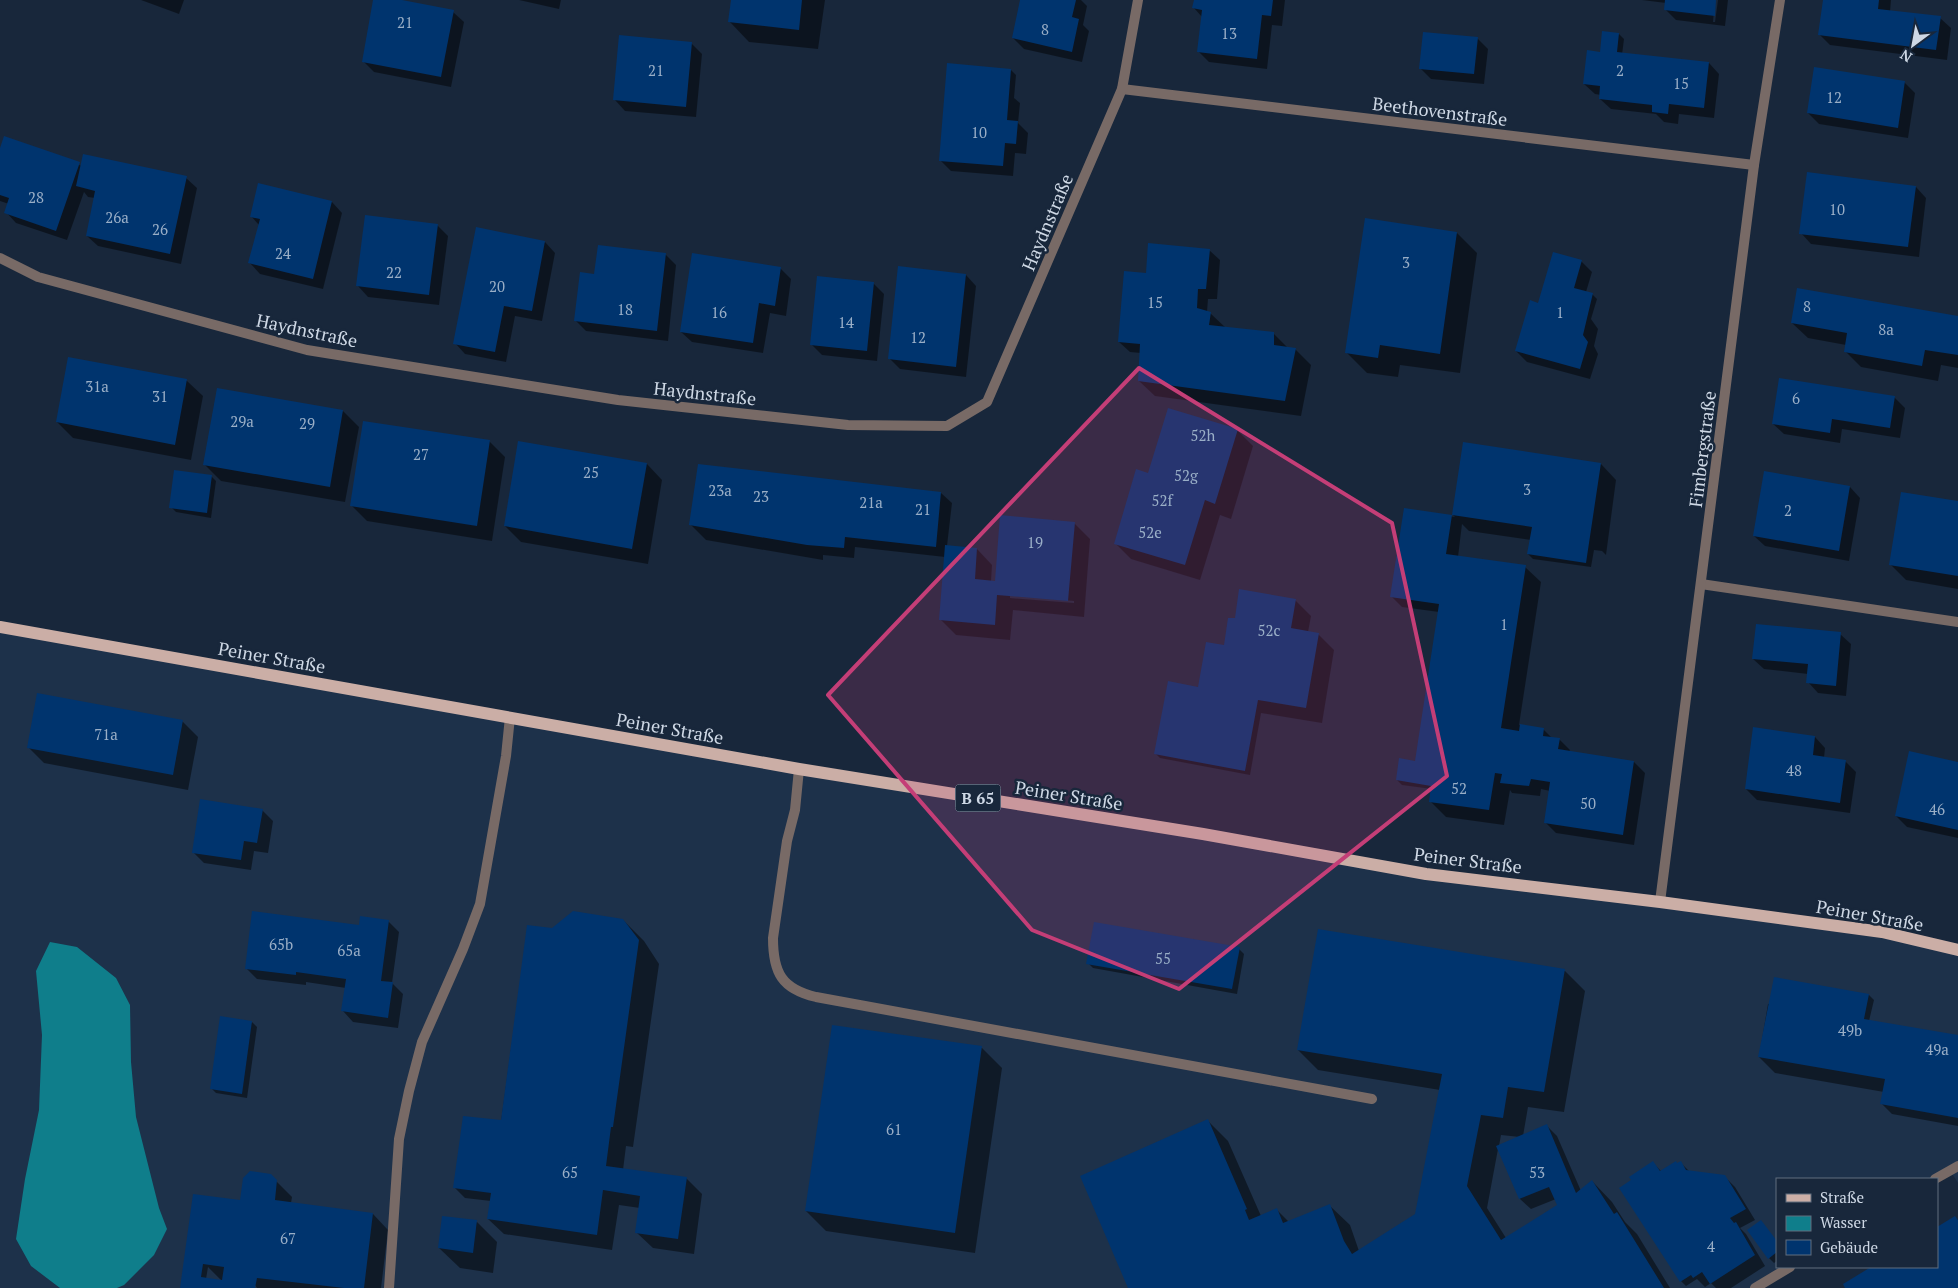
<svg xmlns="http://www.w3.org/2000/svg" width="1958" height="1288" font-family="'PT Serif',serif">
	<rect width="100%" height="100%" fill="#18273b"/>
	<!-- built -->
	<polygon fill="#1d314a" points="0,627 1414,871 1958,949 1958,1183 1951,1172 1937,1179 1777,1179 1777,1267 1793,1267 1758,1288 0,1288"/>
	<!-- water -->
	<polygon fill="#0f7e8b" points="50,942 77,947 116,978 130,1005 131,1062 136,1117 159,1208 167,1229 154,1255 124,1285 117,1288 60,1288 31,1266 16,1239 25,1179 39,1110 42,1035 36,971"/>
	<!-- shadow -->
	<g fill="#0007" fill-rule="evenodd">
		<polygon points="141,0 184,0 179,14"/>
		<polygon points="375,0 396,0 453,12 464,22 451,87 374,72 363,61"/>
		<polygon points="519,0 561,0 559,9"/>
		<polygon points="732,0 825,0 818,49 749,42 729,21"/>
		<polygon points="1021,0 1081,0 1087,6 1083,25 1089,31 1082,62 1024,49 1013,38"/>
		<polygon points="1195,0 1285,0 1282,26 1272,25 1267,69 1209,62 1198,51 1202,17 1194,8"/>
		<polygon points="1642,0 1715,0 1713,22 1715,22 1718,0 1728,0 1725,26 1676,20 1665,9 1666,3"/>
		<polygon points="1824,0 1891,0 1890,12 1940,18 1951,28 1947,60 1830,45 1820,35"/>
		<polygon points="1619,34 1624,39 1622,55 1709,63 1719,74 1714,118 1679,114 1678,124 1664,122 1656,114 1611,109 1600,99 1601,95 1595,94 1584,84 1601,53"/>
		<polygon points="1477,38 1488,49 1484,84 1431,79 1420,68"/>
		<polygon points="691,43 702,54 696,117 625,111 615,100"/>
		<polygon points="1011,70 1016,75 1014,98 1020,103 1018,123 1028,133 1026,154 1015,153 1013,176 951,171 940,160"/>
		<polygon points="1904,82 1915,93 1908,138 1819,124 1808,113"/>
		<polygon points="5,138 82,166 186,178 197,188 181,264 98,246 87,236 95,198 88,197 84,192 67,240 16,223 6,212 9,204 0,201 0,152"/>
		<polygon points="259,184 332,202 342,213 323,289 260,274 250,263 259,225 251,216"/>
		<polygon points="1916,187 1926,198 1919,257 1811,244 1801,233"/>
		<polygon points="437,225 448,236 439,305 368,297 358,286"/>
		<polygon points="1457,233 1477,253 1460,373 1400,365 1398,377 1367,373 1347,353"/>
		<polygon points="545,242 555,253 542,321 515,316 506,362 465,354 455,343"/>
		<polygon points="1209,250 1220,260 1217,299 1208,299 1207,312 1210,313 1226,328 1273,333 1288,348 1295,349 1311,365 1301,416 1155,396 1139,381 1141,353 1130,352 1119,342 1147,274"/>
		<polygon points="666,255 676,265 668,341 586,331 576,321 595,276"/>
		<polygon points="1581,261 1592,272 1586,292 1592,294 1597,299 1591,319 1598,329 1594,346 1598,354 1590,379 1527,362 1516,351 1539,305"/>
		<polygon points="780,268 791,279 786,316 770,313 763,353 692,342 681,332"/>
		<polygon points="966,275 976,286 966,377 900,369 889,358"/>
		<polygon points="873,283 884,294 877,361 822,355 812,345"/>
		<polygon points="1958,317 1958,368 1941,365 1938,381 1861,367 1845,351 1846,345 1808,338 1792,323"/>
		<polygon points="69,358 187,381 203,396 191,460 73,438 57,422"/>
		<polygon points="1894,397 1905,408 1900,438 1842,429 1840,443 1784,434 1773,424"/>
		<polygon points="343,411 359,427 345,502 221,481 205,465"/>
		<polygon points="1237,430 1253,446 1231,519 1220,515 1200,580 1131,559 1115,543 1149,475"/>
		<polygon points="489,441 505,457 492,541 367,521 351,505"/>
		<polygon points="647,464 662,480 648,564 521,542 505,526"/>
		<polygon points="1601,464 1616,480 1606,555 1602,551 1594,550 1591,567 1533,559 1528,554 1531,540 1469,531 1462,524 1458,557 1525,567 1541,582 1519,725 1543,729 1553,739 1559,739 1570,750 1569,752 1634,762 1645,773 1634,845 1556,833 1545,822 1550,791 1541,789 1540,796 1512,793 1510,790 1504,825 1446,817 1430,801 1432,789 1402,785 1397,780 1416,763 1439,612 1402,607 1392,597 1405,509 1455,517 1453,515"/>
		<polygon points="211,476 216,481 211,518 176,512 171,507"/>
		<polygon points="1850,487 1860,498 1849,561 1765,546 1754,536"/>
		<path d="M941 493 952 503 947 546 977 549 992 565 991 581 996 582 1074 523 1090 539 1084 617 1013 610 1010 640 956 635 940 619 945 557 855 547 854 558 823 555V560L706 540 690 524ZM1010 595 1074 601V603L1010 598Z"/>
		<polygon points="1958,502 1958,589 1906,580 1890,564"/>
		<polygon points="1295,600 1311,616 1308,632 1318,634 1334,650 1322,723 1261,713 1250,775 1160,758 1155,753 1225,647"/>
		<polygon points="1840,634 1851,644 1846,696 1818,693 1808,682 1808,674 1764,669 1753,659"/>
		<polygon points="182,721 198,737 188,790 44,763 28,747"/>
		<polygon points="1815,737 1825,748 1824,758 1845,761 1856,772 1850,813 1757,800 1746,789"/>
		<polygon points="1958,763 1958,838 1907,827 1896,816"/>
		<polygon points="262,810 273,821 268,853 254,851 251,870 204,863 193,852"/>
		<polygon points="623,920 644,941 659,964 633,1147 626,1146 623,1170 686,1178 702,1194 694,1254 653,1248 637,1233 640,1208 619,1205 612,1250 504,1234 488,1219 491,1201 465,1198 454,1187 501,1122 528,926 552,929"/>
		<polygon points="388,921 399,932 392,983 403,994 398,1028 353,1022 343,1011 346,988 306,982 306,985 257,979 246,968 360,927"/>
		<path d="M1319 930 1565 971 1585 991 1564 1112 1528 1107 1523 1136 1547 1126 1557 1136 1581 1191 1592 1181 1612 1202 1625 1222 1637 1234 1670 1288H1130L1208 1121 1228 1141 1261 1216 1277 1210 1289 1222 1329 1205 1350 1225 1359 1251 1416 1214 1440 1090 1318 1070 1298 1050ZM1501 1135 1520 1137 1499 1146ZM1498 1149 1520 1199 1531 1209 1556 1199 1558 1206 1506 1238 1487 1208Z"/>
		<polygon points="1239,949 1244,954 1237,994 1093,968 1088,963"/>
		<polygon points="1869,995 1874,1000 1869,1021 1958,1037 1958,1126 1892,1114 1882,1104 1884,1092 1775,1073 1759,1057 1768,1004"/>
		<polygon points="252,1022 257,1027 247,1098 216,1093 211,1088"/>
		<polygon points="833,1026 982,1048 1002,1068 975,1253 826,1231 806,1211"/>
		<polygon points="1653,1163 1662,1172 1681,1163 1690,1172 1724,1176 1735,1187 1755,1220 1740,1228 1746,1234 1765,1266 1731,1288 1716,1288 1711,1283 1705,1287 1697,1279 1686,1286 1681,1281"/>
		<path d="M270 1175 292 1197 291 1203 373 1214 388 1230 381 1288H257L255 1285 254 1288H182L241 1201ZM208 1267 222 1281 206 1279Z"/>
		<polygon points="1955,1217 1958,1220 1958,1288 1847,1288 1844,1284 1873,1267 1937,1267 1937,1228"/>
		<polygon points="477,1222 497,1242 493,1273 460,1268 439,1248"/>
		<polygon points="1777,1241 1777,1261 1774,1263 1769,1258"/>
	</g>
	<!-- building -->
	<g fill="#00346e" fill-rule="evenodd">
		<polygon points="373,0 402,0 454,10 441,77 362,62"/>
		<polygon points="731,0 802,0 799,30 728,22"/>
		<polygon points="1020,0 1076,0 1072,17 1079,19 1072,52 1012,38"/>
		<polygon points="1194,0 1273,0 1271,16 1262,15 1257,59 1197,52 1202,10 1192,8"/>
		<polygon points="1665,0 1716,0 1715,16 1664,10"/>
		<polygon points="1823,0 1879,0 1878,9 1941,16 1936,50 1818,35"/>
		<polygon points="1602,31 1619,33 1617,52 1709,62 1704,108 1669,104 1668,114 1652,112 1652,105 1599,99 1600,86 1583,84 1587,50 1600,52"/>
		<polygon points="1423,32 1478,37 1474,74 1419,69"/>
		<polygon points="619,35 692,42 686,107 613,100"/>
		<polygon points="947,63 1011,69 1007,120 1018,121 1016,144 1005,143 1003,166 939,161"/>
		<polygon points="1814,67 1905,81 1898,128 1807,113"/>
		<polygon points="4,136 80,162 56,231 4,213 9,198 0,195 0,148"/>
		<polygon points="83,154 187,176 170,254 86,236 95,191 76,186"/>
		<polygon points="1807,172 1916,186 1908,247 1799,234"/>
		<polygon points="258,183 332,201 313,279 248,263 260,219 250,217"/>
		<polygon points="365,215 438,224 429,295 356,286"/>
		<polygon points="1365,218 1457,232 1440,354 1380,345 1378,358 1345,353"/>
		<polygon points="476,227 545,241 532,311 504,306 495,352 453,344"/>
		<polygon points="1148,243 1210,249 1206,289 1198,289 1197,308 1211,312 1209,325 1274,332 1274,345 1296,348 1285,401 1138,381 1140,344 1118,342 1124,271 1146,273"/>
		<polygon points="598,245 666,253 657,331 574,321 580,272 594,274"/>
		<polygon points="1553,252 1582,260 1574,288 1593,293 1583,335 1588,342 1580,369 1515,351 1530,300 1538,303"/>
		<polygon points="692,253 781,267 775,306 759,303 753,343 680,332"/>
		<polygon points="898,266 966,274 956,367 888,359"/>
		<polygon points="817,276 874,282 867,351 810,345"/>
		<polygon points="1797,288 1958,316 1958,355 1925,350 1922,366 1844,352 1847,333 1791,323"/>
		<polygon points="68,357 187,379 175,445 56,422"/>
		<polygon points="1779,378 1895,396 1890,428 1832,419 1830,433 1772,424"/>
		<polygon points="217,388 343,410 330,487 203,465"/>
		<polygon points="1168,408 1238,429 1215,504 1205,500 1185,565 1114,544 1136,469 1148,473"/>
		<polygon points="363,421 490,440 477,526 350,506"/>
		<polygon points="518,441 647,463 632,549 504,526"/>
		<polygon points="1463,442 1601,463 1586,563 1527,554 1532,527 1452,515"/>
		<polygon points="698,464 941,492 936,547 845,537 844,548 807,545 689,525"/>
		<polygon points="174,470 212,475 207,513 169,508"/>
		<polygon points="1764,471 1850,486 1839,551 1753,536"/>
		<polygon points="1901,492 1958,501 1958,576 1889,565"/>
		<polygon points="1404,508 1452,515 1446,554 1526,565 1501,728 1519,731 1520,724 1544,728 1543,736 1560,738 1558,749 1634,761 1623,835 1544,823 1550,782 1531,779 1529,786 1500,783 1502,774 1495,773 1489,810 1429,802 1431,786 1396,780 1399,758 1415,761 1439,604 1390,597"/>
		<polygon points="1000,515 1075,522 1068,601 997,595 995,625 939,620 945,545 977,548 975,579 995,581"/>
		<polygon points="1239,589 1296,599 1291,628 1319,633 1306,708 1258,700 1245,771 1154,754 1168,681 1198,687 1206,642 1224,645 1228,618 1235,618"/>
		<polygon points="1756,624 1841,632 1836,686 1806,683 1808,664 1752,659"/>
		<polygon points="37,693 183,720 173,775 27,748"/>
		<polygon points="1753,727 1815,736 1813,755 1846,760 1840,803 1745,789"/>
		<polygon points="1909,751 1958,762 1958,830 1895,816"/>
		<polygon points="200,799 263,809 257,843 244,841 241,860 192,853"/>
		<polygon points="252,911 359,925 360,916 389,920 381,981 393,982 388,1018 341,1011 346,979 296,972 296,975 245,969"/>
		<polygon points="573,911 623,919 639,940 613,1127 611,1127 606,1166 687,1177 678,1239 635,1233 640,1196 603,1190 597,1235 487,1219 491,1193 453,1188 463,1116 501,1120 527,925 552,928"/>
		<polygon points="1094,922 1240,947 1232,989 1086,964"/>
		<polygon points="1318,929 1565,969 1544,1092 1508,1087 1503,1118 1481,1115 1467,1186 1501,1240 1557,1205 1549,1187 1519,1199 1496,1146 1547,1124 1576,1193 1592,1180 1614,1214 1617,1212 1664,1288 1128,1288 1080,1176 1208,1119 1247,1209 1245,1210 1249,1220 1277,1208 1283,1223 1330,1204 1344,1241 1352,1254 1415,1214 1442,1074 1297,1050"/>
		<polygon points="1774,977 1869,994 1864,1019 1958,1035 1958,1118 1880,1104 1885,1079 1758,1057"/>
		<polygon points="220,1016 252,1021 242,1094 210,1089"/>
		<polygon points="832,1025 982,1046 955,1233 805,1211"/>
		<polygon points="1653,1161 1660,1171 1676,1161 1677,1163 1681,1161 1686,1170 1725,1175 1746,1209 1730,1218 1734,1223 1736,1222 1755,1255 1710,1284 1702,1272 1693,1278 1691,1275 1680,1282 1619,1188 1631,1180 1629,1177"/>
		<path d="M250 1171 271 1174 277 1180 275 1200 373 1213 364 1288H344L257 1278 255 1288H180L193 1194 240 1200 243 1178ZM203 1264 224 1267 222 1280 201 1277Z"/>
		<polygon points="442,1216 477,1220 473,1253 438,1248"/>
		<polygon points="1955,1216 1958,1220 1958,1288 1845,1288 1843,1284 1871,1267 1937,1267 1937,1227"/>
		<polygon points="1761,1220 1777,1241 1777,1252 1768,1259 1747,1230"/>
	</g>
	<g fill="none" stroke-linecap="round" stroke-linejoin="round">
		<!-- service -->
		<g stroke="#786a66" stroke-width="10">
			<polyline points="1701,584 1958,622"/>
			<path d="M799 769 795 810 787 841 773 938C773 973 782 989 816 997L1372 1099"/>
			<polyline points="389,1288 399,1139 409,1091 422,1042 463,949 480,904 506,756 510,717"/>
		</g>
		<!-- minor -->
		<g stroke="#786a66" stroke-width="10">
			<polyline points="1122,89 1754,165"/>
			<polyline points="0,258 38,277 307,350 618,400 848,425 947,426 987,402 1122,89 1138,0"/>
			<polyline points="1660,902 1754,165 1780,0"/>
			<polyline points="1935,1179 1958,1166"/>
			<polyline points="1755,1288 1790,1267"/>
		</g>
		<!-- primary -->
		<polyline stroke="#cbaea6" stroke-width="12" points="0,627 799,769 1203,834 1426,874 1660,902 1882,932 1958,950"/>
	</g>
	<!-- marked area -->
	<path fill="#c43e77" fill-opacity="0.2" stroke="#c43e77" stroke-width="4" stroke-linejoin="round" d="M1139 368 1392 523 1447 776 1179 989 1032 930 828 695Z"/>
	<g text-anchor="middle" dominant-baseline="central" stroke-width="5" stroke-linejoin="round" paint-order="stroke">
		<!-- number labels -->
		<g font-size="15" fill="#9aafc7">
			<text x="405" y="22">21</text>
			<text x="1045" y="29">8</text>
			<text x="1229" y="33">13</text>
			<text x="656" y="70">21</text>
			<text x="1620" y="70">2</text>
			<text x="1681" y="83">15</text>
			<text x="1834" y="97">12</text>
			<text x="979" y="132">10</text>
			<text x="36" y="197">28</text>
			<text x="1837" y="209">10</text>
			<text x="117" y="217">26a</text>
			<text x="160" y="229">26</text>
			<text x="283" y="253">24</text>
			<text x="1406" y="262">3</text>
			<text x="394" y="272">22</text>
			<text x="497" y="286">20</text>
			<text x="1155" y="302">15</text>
			<text x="1807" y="306">8</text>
			<text x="625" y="309">18</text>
			<text x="719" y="312">16</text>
			<text x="1560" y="312">1</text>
			<text x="846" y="322">14</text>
			<text x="1886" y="329">8a</text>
			<text x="918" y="337">12</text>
			<text x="97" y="386">31a</text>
			<text x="160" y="396">31</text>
			<text x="1796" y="398">6</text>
			<text x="242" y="421">29a</text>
			<text x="307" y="423">29</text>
			<text x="1203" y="435">52h</text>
			<text x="421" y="454">27</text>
			<text x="591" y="472">25</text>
			<text x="1186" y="475">52g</text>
			<text x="1527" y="489">3</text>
			<text x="720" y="490">23a</text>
			<text x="761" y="496">23</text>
			<text x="1162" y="500">52f</text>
			<text x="871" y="502">21a</text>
			<text x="923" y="509">21</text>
			<text x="1788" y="510">2</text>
			<text x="1150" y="532">52e</text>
			<text x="1035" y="542">19</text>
			<text x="1504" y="624">1</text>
			<text x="1269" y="630">52c</text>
			<text x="106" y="734">71a</text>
			<text x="1794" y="770">48</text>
			<text x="1459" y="788">52</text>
			<text x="1588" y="803">50</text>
			<text x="1937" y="809">46</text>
			<text x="281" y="944">65b</text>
			<text x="349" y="950">65a</text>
			<text x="1163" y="958">55</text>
			<text x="1850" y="1030">49b</text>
			<text x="1937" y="1049">49a</text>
			<text x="894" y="1129">61</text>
			<text x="570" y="1172">65</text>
			<text x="1537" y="1172">53</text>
			<text x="288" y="1238">67</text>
			<text x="1711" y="1246">4</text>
		</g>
		<!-- shield labels -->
		<rect fill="#18273b" stroke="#97a3b2" stroke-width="1" x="955.5" y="784.5" width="45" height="27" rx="4"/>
		<g font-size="16" font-weight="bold" fill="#ced8e5">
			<text x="978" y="798">B 65</text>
		</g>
		<!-- street labels -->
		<g font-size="18" fill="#ced8e5" stroke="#18273b">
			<text transform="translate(1440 111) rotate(7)">Beethovenstraße</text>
			<text transform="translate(1047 222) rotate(-67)">Haydnstraße</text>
			<text transform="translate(307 330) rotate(12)">Haydnstraße</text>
			<text transform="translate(705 393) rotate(6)">Haydnstraße</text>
			<text transform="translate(1702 449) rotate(-83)">Fimbergstraße</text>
			<text transform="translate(272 657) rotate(10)">Peiner Straße</text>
			<text transform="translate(670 728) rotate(10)">Peiner Straße</text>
			<text transform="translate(1069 795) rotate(9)">Peiner Straße</text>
			<text transform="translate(1468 860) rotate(7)">Peiner Straße</text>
			<text transform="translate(1870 915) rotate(10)">Peiner Straße</text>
		</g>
	</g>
	<!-- legend -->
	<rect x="1776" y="1178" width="162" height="90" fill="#18273b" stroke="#616e7f"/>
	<rect x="1786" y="1194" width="25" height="8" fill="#cbaea6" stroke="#616e7f"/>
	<text x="1820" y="1203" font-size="15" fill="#ced8e5">Straße</text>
	<rect x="1786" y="1216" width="25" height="15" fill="#0f7e8b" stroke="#616e7f"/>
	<text x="1820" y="1228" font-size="15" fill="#ced8e5">Wasser</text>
	<rect x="1786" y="1240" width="25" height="15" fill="#00346e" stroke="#616e7f"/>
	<text x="1820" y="1253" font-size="15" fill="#ced8e5">Gebäude</text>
	<!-- north arrow -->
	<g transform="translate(1913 45) rotate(212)" stroke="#18273b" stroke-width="4" paint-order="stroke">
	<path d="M0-4L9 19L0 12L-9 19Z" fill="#ced8e5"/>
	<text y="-8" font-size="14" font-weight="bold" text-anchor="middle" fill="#ced8e5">N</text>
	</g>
</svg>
